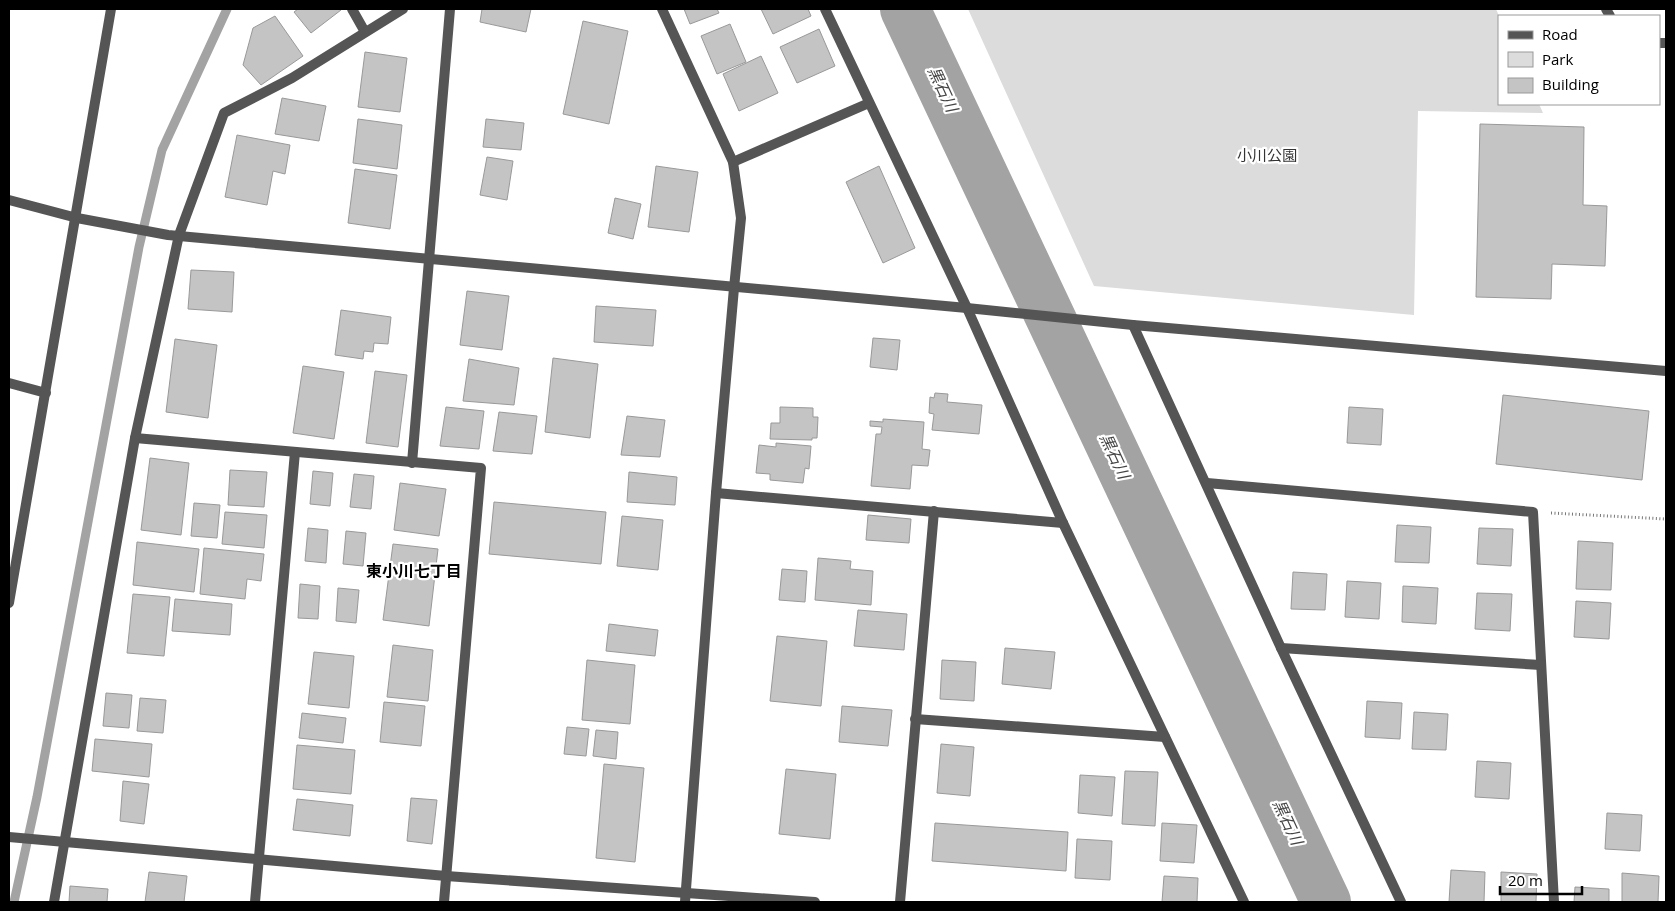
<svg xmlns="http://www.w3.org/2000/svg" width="1675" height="911" font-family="'Open Sans','Noto Sans JP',sans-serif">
	<rect width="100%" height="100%" fill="#fff"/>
	<!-- green -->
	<polygon fill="#dcdcdc" points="968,9 1496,9 1499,16 1499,104 1539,104 1543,113 1418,111 1414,315 1094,286"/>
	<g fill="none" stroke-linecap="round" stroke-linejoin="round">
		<!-- stream -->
		<polyline stroke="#a3a3a3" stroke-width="9" points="14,902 37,797 139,247 162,150 227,9"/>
		<!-- river -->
		<polyline stroke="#a3a3a3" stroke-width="50" points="905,9 1326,902"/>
	</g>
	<!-- building -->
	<g fill="#c4c4c4" stroke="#999">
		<polygon points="298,9 340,9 341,10 311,33 294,12"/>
		<polygon points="482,9 531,9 526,32 480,22"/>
		<polygon points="684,9 717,9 719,13 690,24"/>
		<polygon points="761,9 808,9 811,16 773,34"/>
		<polygon points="275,16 303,56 261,85 243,65 253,28"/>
		<polygon points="583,21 628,31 609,124 563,114"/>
		<polygon points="730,24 746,62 717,74 701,36"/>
		<polygon points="819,29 835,66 797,83 780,47"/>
		<polygon points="365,52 407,58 400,112 358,107"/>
		<polygon points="761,56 778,93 739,111 723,74"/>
		<polygon points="282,98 326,106 319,141 275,134"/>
		<polygon points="358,119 402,125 397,169 353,163"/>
		<polygon points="486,119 524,123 521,150 483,147"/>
		<polygon points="1480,124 1584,127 1583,205 1607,206 1605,266 1552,264 1551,299 1476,297"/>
		<polygon points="237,135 290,145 285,174 273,171 267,205 225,197"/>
		<polygon points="487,157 513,161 507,200 480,195"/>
		<polygon points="656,166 698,172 689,232 648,227"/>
		<polygon points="879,166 915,248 883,263 846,182"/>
		<polygon points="355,169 397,175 390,229 348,223"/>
		<polygon points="615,198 641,204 633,239 608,233"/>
		<polygon points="191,270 234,272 232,312 188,309"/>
		<polygon points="467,291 509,296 502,350 460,345"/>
		<polygon points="596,306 656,310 653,346 594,342"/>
		<polygon points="341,310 391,317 388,344 374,343 373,352 364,351 363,359 335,355"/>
		<polygon points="873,338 900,340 897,370 870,367"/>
		<polygon points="175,339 217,345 208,418 166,412"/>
		<polygon points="553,358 598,364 590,438 545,432"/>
		<polygon points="469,359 519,368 514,405 463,401"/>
		<polygon points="303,366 344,372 334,439 293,433"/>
		<polygon points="375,371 407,375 398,447 366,443"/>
		<polygon points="935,393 948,394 947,402 982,405 979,434 932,430 934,414 929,413 930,397 934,398"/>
		<polygon points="1503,395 1649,411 1642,480 1496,464"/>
		<polygon points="446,407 484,411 479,449 440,446"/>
		<polygon points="780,407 813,408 813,417 818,417 817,438 812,438 812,440 770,439 771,423 780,423"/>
		<polygon points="1349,407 1383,409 1381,445 1347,443"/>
		<polygon points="499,412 537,416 532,454 493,451"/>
		<polygon points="627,416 665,420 660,457 621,455"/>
		<polygon points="883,419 924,422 922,449 930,450 928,466 912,465 910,489 871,486 876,434 881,434 882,427 870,426 870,421 883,422"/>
		<polygon points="776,443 811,446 809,469 805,468 803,483 770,480 770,474 756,473 759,445 776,447"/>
		<polygon points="150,458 189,463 181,535 141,530"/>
		<polygon points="230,470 267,472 264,507 228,505"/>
		<polygon points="313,471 333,473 330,506 310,504"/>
		<polygon points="629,472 677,477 675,505 627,502"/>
		<polygon points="354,474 374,476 371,509 350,507"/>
		<polygon points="400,483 446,489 439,536 394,530"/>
		<polygon points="494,502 606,512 601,564 489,554"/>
		<polygon points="194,503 220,505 217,538 191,536"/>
		<polygon points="225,512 267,515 264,548 222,544"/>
		<polygon points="868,515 911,519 909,543 866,540"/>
		<polygon points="622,516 663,520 658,570 617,566"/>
		<polygon points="1397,525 1431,527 1429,563 1395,562"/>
		<polygon points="308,528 328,530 326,563 305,561"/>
		<polygon points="1479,528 1513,529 1511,566 1477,564"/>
		<polygon points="346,531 366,533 363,566 343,564"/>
		<polygon points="1578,541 1613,543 1611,590 1576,589"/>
		<polygon points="137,542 199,549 194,592 133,585"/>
		<polygon points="393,544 438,549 429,626 383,620"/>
		<polygon points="204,548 264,554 261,581 247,579 245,599 200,594"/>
		<polygon points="818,558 851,561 850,569 873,571 871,605 815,600"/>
		<polygon points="782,569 807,571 805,602 779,600"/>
		<polygon points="1293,572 1327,574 1325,610 1291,609"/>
		<polygon points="1347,581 1381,583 1379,619 1345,617"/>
		<polygon points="300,584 320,586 318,619 298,618"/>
		<polygon points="1403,586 1438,588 1436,624 1402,622"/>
		<polygon points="338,588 359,590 356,623 336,621"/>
		<polygon points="1477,593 1512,594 1510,631 1475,629"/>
		<polygon points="133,594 170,597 164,656 127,653"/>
		<polygon points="175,599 232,604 230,635 172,631"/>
		<polygon points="1576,601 1611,603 1609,639 1574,637"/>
		<polygon points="858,610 907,614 904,650 854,646"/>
		<polygon points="609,624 658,630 655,656 606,651"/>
		<polygon points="777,636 827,641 821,706 770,701"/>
		<polygon points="393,645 433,650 428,701 387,697"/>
		<polygon points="1005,648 1055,652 1051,689 1002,684"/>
		<polygon points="314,652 354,656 349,708 308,704"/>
		<polygon points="587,660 635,665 630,724 582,720"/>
		<polygon points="942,660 976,662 974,701 940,699"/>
		<polygon points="106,693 132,695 129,728 103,726"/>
		<polygon points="140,698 166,700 163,733 137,731"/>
		<polygon points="1367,701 1402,703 1400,739 1365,737"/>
		<polygon points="384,702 425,706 421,746 380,742"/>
		<polygon points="842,706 892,710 888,746 839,742"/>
		<polygon points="1414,712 1448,714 1446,750 1412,749"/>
		<polygon points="302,713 346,718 343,743 299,738"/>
		<polygon points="567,727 589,729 586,756 564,754"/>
		<polygon points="596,730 618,732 616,759 593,756"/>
		<polygon points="95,739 152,744 149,777 92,771"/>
		<polygon points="941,744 974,747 970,796 937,793"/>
		<polygon points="297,745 355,750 351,794 293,789"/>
		<polygon points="1477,761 1511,763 1509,799 1475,797"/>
		<polygon points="604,764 644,768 635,862 596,858"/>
		<polygon points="786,769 836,774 830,839 779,834"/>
		<polygon points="1125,771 1158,772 1155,826 1122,824"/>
		<polygon points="1080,775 1115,777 1112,816 1078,813"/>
		<polygon points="123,781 149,784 144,824 120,821"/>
		<polygon points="411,798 437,800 432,844 407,841"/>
		<polygon points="297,799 353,805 350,836 293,830"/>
		<polygon points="1607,813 1642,815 1640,851 1605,849"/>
		<polygon points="935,823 1068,832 1066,871 932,861"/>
		<polygon points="1162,823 1197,825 1194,863 1160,861"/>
		<polygon points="1077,839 1112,841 1110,880 1075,878"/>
		<polygon points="1451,870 1485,872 1484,902 1449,902"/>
		<polygon points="149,872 187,876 184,902 145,902"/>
		<polygon points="1501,872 1537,874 1536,902 1501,902"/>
		<polygon points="1622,873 1659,876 1658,902 1622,902"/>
		<polygon points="1164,876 1198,878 1197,902 1162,902"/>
		<polygon points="70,886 108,889 107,902 69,902"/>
		<polygon points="1575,887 1609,889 1609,902 1574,902"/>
	</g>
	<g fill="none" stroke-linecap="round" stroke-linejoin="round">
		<!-- path -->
		<polyline stroke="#777" stroke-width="3" stroke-dasharray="1 2.5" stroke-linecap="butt" points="1551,513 1666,519"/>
		<!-- minor -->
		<g stroke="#555" stroke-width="10">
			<polyline points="352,9 365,32"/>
			<polyline points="662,9 733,162 741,218 734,288"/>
			<polyline points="825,9 967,308 1063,523 1244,902"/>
			<polyline points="1606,9 1610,16"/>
			<polyline points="1659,43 1666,43"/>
			<polyline points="733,162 869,103"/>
			<polyline points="1133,325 1281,648 1401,902"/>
			<polyline points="9,383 46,393"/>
			<polyline points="135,438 481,468 444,902"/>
			<polyline points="412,463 450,9"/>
			<polyline points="1207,483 1533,512 1554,902"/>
			<polyline points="716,493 1063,523"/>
			<polyline points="1281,648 1541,665"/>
			<polyline points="915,719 1165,737"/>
			<polyline points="54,902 135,438 179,235 224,113 292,78 403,9"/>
			<polyline points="255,902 295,452"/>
			<polyline points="900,902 934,511"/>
		</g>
		<!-- tertiary -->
		<g stroke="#555" stroke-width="10">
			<polyline points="9,200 77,218 168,235 967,308 1133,325 1666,371"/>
			<polyline points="9,603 111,9"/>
			<polyline points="9,837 446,876 815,902"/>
			<polyline points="685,902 716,493 734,288"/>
		</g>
	</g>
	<g text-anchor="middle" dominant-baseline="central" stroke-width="4.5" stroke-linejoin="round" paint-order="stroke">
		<!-- park labels -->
		<g font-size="15" fill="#333" stroke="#fff">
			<text x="1267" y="155">小川公園</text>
		</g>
		<!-- water labels -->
		<g font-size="16" font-style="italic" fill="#444" stroke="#fff">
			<text transform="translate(943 89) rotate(65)">黒石川</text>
			<text transform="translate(1115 456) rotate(65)">黒石川</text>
			<text transform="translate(1288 822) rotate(65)">黒石川</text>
		</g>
		<!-- neighbourhood labels -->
		<g font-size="16" font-weight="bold" fill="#000" stroke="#fff">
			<text x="414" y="571">東小川七丁目</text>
		</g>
	</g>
	<!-- border -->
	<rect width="1675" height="911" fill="none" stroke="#000000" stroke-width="20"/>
	<!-- legend -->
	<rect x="1498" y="15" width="162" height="90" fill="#ffffff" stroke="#999999"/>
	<rect x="1508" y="31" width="25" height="8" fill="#555555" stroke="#999999"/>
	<text x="1542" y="40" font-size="15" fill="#000000">Road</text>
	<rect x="1508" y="52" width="25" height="15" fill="#dcdcdc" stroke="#999999"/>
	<text x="1542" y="65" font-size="15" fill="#000000">Park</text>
	<rect x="1508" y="78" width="25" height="15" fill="#c4c4c4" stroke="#999999"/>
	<text x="1542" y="90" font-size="15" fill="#000000">Building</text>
	<!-- scale -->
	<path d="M1500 886v8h82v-8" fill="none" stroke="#000000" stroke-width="2.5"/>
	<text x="1508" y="886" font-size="15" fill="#000000" stroke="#ffffff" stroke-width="4" paint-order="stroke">20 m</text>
</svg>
